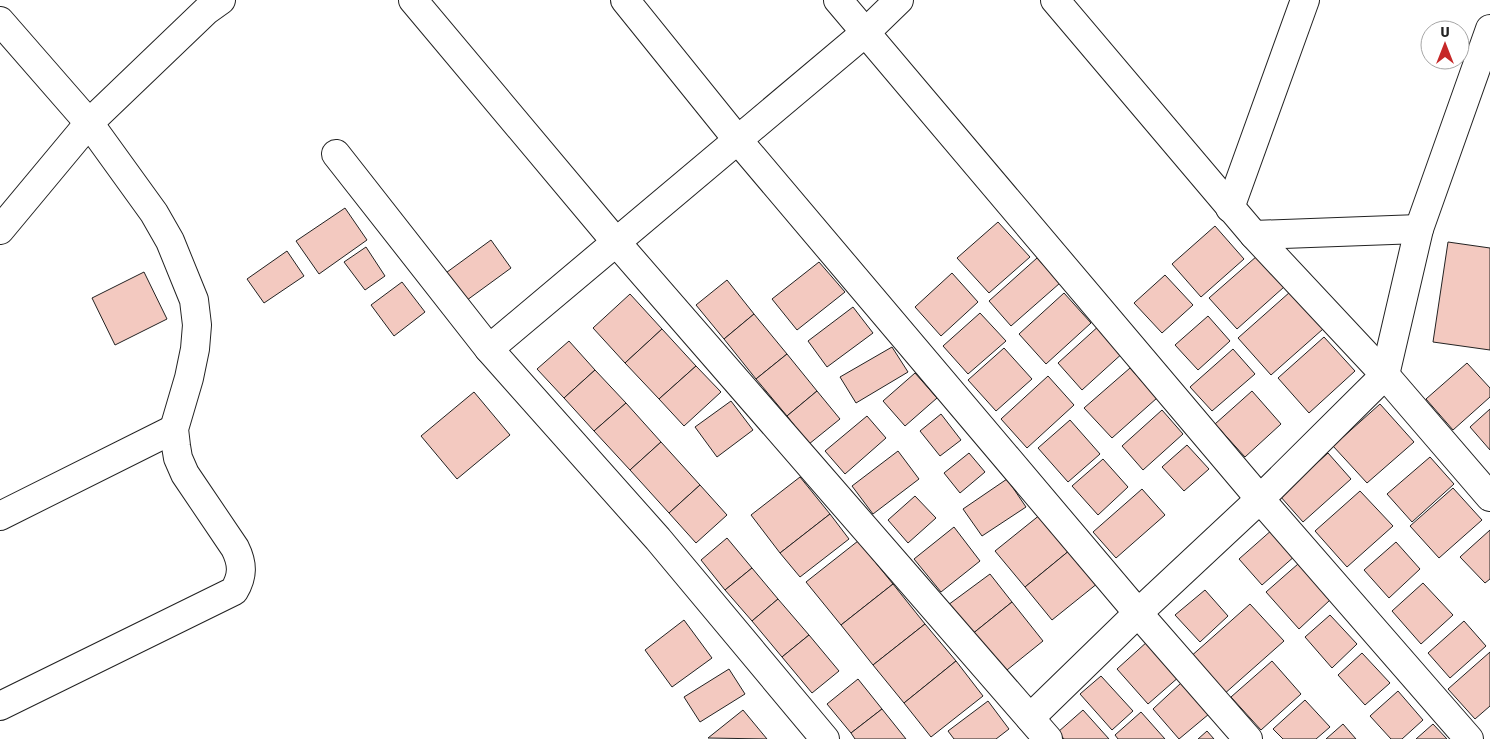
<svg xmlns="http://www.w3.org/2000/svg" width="1490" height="739" font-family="'Fira Sans',sans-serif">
	<rect width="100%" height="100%" fill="#fff"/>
	<!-- building -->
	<g fill="#f3c9c0" stroke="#222">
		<polygon points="345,208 367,240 319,274 296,241"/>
		<polygon points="998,222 1030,257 989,293 957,258"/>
		<polygon points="1215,226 1244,259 1201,297 1172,264"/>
		<polygon points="491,240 511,268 463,303 443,275"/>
		<polygon points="1448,242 1490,248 1490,350 1433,342"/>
		<polygon points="366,247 385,276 365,290 344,262"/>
		<polygon points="287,251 304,276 264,303 247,279"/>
		<polygon points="1257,256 1284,287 1237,329 1209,298"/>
		<polygon points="1037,258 1060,283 1011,326 989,301"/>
		<polygon points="819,262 845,292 797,330 772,299"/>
		<polygon points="144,272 167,319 115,345 92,298"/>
		<polygon points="952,273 978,302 941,336 915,307"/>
		<polygon points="1165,275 1193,305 1162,333 1134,303"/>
		<polygon points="727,280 754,314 724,339 696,305"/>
		<polygon points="402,282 425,312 394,336 371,305"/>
		<polygon points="1290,292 1323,329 1271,375 1238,338"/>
		<polygon points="1064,293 1091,323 1046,364 1019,334"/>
		<polygon points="630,294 662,329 625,363 593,328"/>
		<polygon points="853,307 873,333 827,367 808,341"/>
		<polygon points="980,313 1006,341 968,374 943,346"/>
		<polygon points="754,314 787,354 756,379 724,339"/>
		<polygon points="1208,316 1230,341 1198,370 1175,345"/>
		<polygon points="1101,324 1125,351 1082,390 1058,363"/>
		<polygon points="662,329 696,366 659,399 625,363"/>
		<polygon points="1324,337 1355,371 1309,413 1278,378"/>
		<polygon points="569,341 595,370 564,398 537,369"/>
		<polygon points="892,347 908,372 856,403 840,377"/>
		<polygon points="1004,348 1032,379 996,411 968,380"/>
		<polygon points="1233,349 1255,374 1212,411 1190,387"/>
		<polygon points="787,354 817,391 787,416 756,379"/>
		<polygon points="1467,363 1490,388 1490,397 1453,430 1426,399"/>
		<polygon points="696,366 721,392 684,426 659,399"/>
		<polygon points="1130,368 1157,398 1112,438 1084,408"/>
		<polygon points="595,370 626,403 594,431 564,398"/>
		<polygon points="915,373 937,398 905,426 883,401"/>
		<polygon points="1048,376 1074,405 1027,448 1001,419"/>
		<polygon points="817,391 840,419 809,444 787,416"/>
		<polygon points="1252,391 1281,424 1245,457 1215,424"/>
		<polygon points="474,392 510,435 457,479 421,436"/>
		<polygon points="731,401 753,430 717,457 695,427"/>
		<polygon points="626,403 661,442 630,470 594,431"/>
		<polygon points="1380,404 1414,442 1367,483 1333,446"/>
		<polygon points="1490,409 1490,450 1470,427"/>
		<polygon points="1162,410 1183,434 1143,470 1122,446"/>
		<polygon points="941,414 961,440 940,456 920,431"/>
		<polygon points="867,416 886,438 845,474 825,451"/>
		<polygon points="1070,420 1100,454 1068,482 1038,448"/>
		<polygon points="661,442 700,485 669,513 630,470"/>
		<polygon points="1187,445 1209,469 1184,491 1162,467"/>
		<polygon points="898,451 919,479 873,514 852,486"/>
		<polygon points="969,453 985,472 960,493 944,473"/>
		<polygon points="1328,453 1351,479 1303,522 1280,496"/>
		<polygon points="1430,457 1454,484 1412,522 1387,494"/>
		<polygon points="1103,459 1128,487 1098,515 1072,486"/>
		<polygon points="800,477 830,514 780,553 751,515"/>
		<polygon points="1007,479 1026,507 982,536 963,509"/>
		<polygon points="700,485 727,515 696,543 669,513"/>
		<polygon points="1453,488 1482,520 1439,558 1410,526"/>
		<polygon points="1142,489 1165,515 1116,558 1093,532"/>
		<polygon points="1360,491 1393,526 1347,567 1315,531"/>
		<polygon points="915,496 936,518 908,543 888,520"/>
		<polygon points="830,514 849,539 800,577 780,553"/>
		<polygon points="1041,514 1070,550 1025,587 995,551"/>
		<polygon points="954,527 980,561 941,592 914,559"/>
		<polygon points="1273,529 1296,555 1262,585 1239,559"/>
		<polygon points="1490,530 1490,579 1485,583 1460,557"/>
		<polygon points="727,538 752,568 725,590 701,560"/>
		<polygon points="858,541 893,584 841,625 806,582"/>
		<polygon points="1396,542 1420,569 1389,598 1364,570"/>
		<polygon points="1070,550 1098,583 1052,620 1025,587"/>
		<polygon points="1298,564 1330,600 1299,629 1266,592"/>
		<polygon points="752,568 778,599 752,621 725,590"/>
		<polygon points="990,574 1012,602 971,635 948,605"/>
		<polygon points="1423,583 1453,615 1421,644 1392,611"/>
		<polygon points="893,584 925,624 873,665 841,625"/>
		<polygon points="1205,590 1228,616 1200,642 1175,615"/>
		<polygon points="778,599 809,635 782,657 752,621"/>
		<polygon points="1012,602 1043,641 1002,674 971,635"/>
		<polygon points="1250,604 1284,641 1223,695 1189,658"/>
		<polygon points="1330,615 1357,644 1332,668 1305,637"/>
		<polygon points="684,620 712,658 672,687 645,650"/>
		<polygon points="1464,621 1486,646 1450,678 1428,653"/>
		<polygon points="925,624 956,661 904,703 873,665"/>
		<polygon points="809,635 839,671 812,693 782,657"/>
		<polygon points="1148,641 1180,676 1148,704 1117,669"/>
		<polygon points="1490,652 1490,706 1475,719 1448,689"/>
		<polygon points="1362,653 1390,683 1365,705 1338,675"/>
		<polygon points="956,661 983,696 931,737 904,703"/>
		<polygon points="1272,661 1301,694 1261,730 1231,697"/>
		<polygon points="729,669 745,694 700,722 684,697"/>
		<polygon points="1101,676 1133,711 1112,730 1080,694"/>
		<polygon points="858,679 882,709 851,733 827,704"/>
		<polygon points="1181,683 1209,714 1179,739 1153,709"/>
		<polygon points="1398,691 1423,720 1402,739 1391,739 1370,716"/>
		<polygon points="1305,700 1330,727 1316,739 1283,739 1273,729"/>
		<polygon points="988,701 1009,729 996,739 954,739 948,731"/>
		<polygon points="882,709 906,739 855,739 851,733"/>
		<polygon points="743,710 767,739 708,738"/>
		<polygon points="1083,710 1109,739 1064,739 1058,732"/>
		<polygon points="1141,712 1165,739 1118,739 1115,735"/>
		<polygon points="1343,724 1356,739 1326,739"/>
		<polygon points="1433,724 1447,739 1416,739"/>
		<polygon points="1207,731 1214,739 1198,739"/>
	</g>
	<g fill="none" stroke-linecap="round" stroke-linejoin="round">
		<defs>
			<g id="minor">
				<polyline points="413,0 616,242 1048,739"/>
				<polyline points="625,0 737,139 1138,613 1248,739"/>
				<polyline points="838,0 1260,499 1469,739"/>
				<polyline points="1055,0 1254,235 1385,375 1490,497"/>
				<path d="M0 21 89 123 154 213 170 241 194 300 197 325 195 349 189 378 174 429 176 446 178 458 185 474 235 548C243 564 243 576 234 591L0 706"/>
				<polyline points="336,154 489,349 658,539 825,739"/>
				<polyline points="1230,208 1305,0"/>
				<polyline points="0,230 89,123 207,10 221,0"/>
				<polyline points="1254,235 1419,229"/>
				<polyline points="489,349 866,32 899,0"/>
				<polyline points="0,516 174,429"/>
				<polyline points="1030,718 1138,613 1260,499 1385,375 1419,229 1490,29"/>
			</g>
		</defs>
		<!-- minor casing -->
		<use href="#minor" stroke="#222" stroke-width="30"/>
		<!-- minor -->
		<use href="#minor" stroke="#fff" stroke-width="28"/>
	</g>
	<!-- north arrow -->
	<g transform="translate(1445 45)"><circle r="24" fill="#ffffff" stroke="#a7a7a7"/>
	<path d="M0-4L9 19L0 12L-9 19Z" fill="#c62828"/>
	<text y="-8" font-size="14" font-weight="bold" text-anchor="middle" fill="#222222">U</text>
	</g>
</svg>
